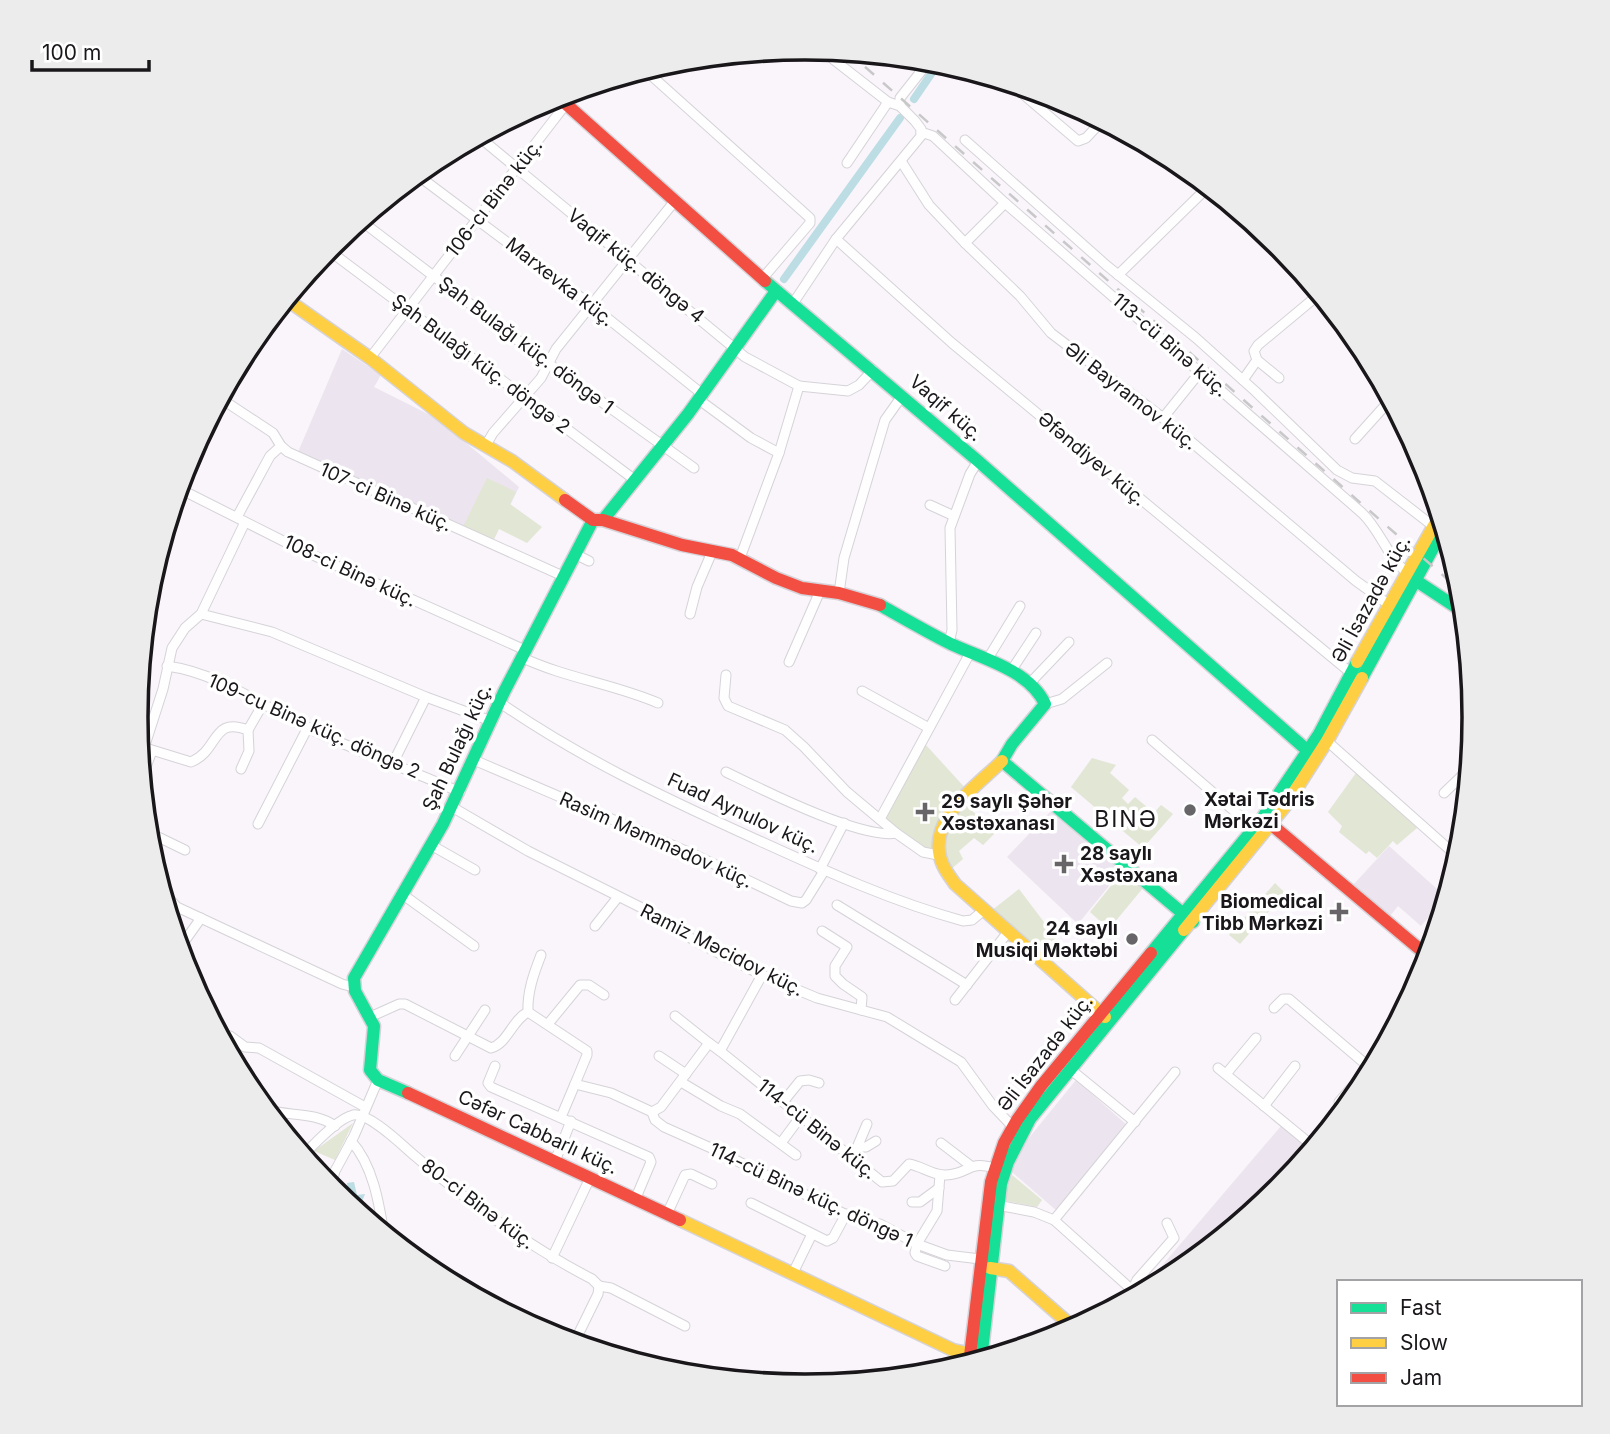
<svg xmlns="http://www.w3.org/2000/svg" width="1610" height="1434" font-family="Inter,sans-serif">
	<rect width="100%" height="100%" fill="#f9f5fb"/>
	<!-- built -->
	<g fill="#ece4ef">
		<polygon points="342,349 381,375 374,387 436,418 519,487 493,541 298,452"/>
		<polygon points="1051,811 1122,870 1078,924 1007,857"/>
		<polygon points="1389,846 1446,897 1421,926 1398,906 1390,916 1354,884"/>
		<polygon points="1076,1080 1128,1126 1057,1211 1012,1172 1024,1144"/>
		<polygon points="1281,1126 1311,1151 1278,1191 1177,1274 1137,1295"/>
	</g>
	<!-- green -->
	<g fill="#e2e6d4">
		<polygon points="487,478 516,492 510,504 542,527 527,543 499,529 493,541 463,527"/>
		<path d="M925 744 967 790 933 850C914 846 900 830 885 818Z"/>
		<polygon points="1092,758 1116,765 1110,773 1129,790 1122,798 1128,804 1135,797 1154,813 1161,805 1173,814 1143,848 1071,787"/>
		<polygon points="1356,773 1417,828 1397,845 1393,841 1377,858 1369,851 1366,854 1339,832 1342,826 1328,812"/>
		<path d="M966 804 994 834 983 845 974 838 959 851 963 859 950 870C934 842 948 826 966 804Z"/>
		<polygon points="1123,871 1143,888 1109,929 1090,912"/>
		<polygon points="1275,883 1285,893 1240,944 1229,935"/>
		<polygon points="1019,889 1056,938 1037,954 991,911"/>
		<polygon points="353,1123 335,1160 314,1151"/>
		<polygon points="1012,1175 1042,1200 1037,1207 1007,1201 1005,1195"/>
	</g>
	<!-- water -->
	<polygon fill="#bcdde4" points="354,1182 357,1195 365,1194 358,1212 351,1206 347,1183"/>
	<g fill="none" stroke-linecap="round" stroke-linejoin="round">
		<!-- canal -->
		<g stroke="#bcdde4" stroke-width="8">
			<polyline points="914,99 940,61"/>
			<polyline points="784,279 900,118"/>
		</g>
		<defs>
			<g id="street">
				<polyline points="644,69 810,218 810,223 762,279"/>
				<polyline points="1010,83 1078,141 1086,138 1103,120"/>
				<polyline points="900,106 900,98 930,60"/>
				<path d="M921 132 933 136 1005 203 1362 513C1380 530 1387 556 1406 572"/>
				<polyline points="478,136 745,357 799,386"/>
				<polyline points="965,140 1106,265 1196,338 1255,391 1337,470 1352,478 1375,481 1433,526"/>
				<polyline points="901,161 929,205 965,243 1020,296 1051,333 1163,418 1356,581 1388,604"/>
				<polyline points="847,163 888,102"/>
				<polyline points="416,174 591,305 701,393"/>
				<polyline points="360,220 549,364 694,468"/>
				<polyline points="836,239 952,343 1351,673"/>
				<polyline points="965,243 1005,203"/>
				<polyline points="327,249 635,480"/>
				<polyline points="1118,275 1209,186"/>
				<polyline points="792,305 836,239 921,136 921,129 915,121 900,106 888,102 820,49"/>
				<polyline points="370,358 566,104"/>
				<polyline points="1279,378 1257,360 1254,351 1258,345 1317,296"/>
				<polyline points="1243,380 1257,360"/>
				<polyline points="220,398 273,433 281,446 288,452 565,577"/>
				<polyline points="698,399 751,438 779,453"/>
				<polyline points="1163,418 1200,372"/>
				<polyline points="1355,439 1391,399"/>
				<polyline points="486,445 493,433 541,378 556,349 674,202"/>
				<polyline points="178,488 297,548 525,650"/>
				<polyline points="930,505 954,516"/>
				<polyline points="237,517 270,456 281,446"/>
				<polyline points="575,554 589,561"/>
				<polyline points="740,558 779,453 799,386 848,391 859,385 873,370"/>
				<polyline points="839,593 844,558 885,420 902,396"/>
				<polyline points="201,614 272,632 426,697 491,721"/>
				<polyline points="690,614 697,587 712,552"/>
				<polyline points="949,643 952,630 950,528 970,474 978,461"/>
				<path d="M521 657C565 678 614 684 658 703"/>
				<polyline points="987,660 1020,606"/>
				<polyline points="789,662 820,591"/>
				<path d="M167 666C219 673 264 707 310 729 359 752 410 770 460 792"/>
				<polyline points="1011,671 1036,633"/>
				<polyline points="726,675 724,698 728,706 785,730 804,747 847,792 896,833 923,852 938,855"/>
				<polyline points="1030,683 1069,642"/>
				<polyline points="862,691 929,728"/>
				<path d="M499 702C578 757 663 797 751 837 819 868 890 901 963 921L972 920 984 910"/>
				<polyline points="1045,704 1062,699 1107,663"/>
				<polyline points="1152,740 1254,828"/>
				<polyline points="1327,741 1459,858"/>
				<path d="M139 746 191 762C220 750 211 716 248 730L263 704"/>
				<polyline points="144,748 163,689 172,648 185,628 201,614 245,522"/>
				<polyline points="474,760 693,854 791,901 802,903 806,900 824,871"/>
				<polyline points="393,763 426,697"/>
				<polyline points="241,769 249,751 248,730"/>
				<path d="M726 772C761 789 862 840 896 833"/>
				<polyline points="141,780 152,751"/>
				<polyline points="1444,793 1470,768"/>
				<polyline points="452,807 528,851 640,907 697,942 762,975 817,998 887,1017 961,1062 993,1106 1012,1126"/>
				<polyline points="880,819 970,653"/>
				<polyline points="146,821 154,835 185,850"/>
				<polyline points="258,824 308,727"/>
				<polyline points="431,845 475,870"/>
				<polyline points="149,849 154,835"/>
				<polyline points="820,869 844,823"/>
				<polyline points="161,890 177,907 342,984 353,987"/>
				<polyline points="402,894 474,946"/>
				<polyline points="837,905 967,985"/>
				<polyline points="595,926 618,897"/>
				<polyline points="822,931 847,947 835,966 835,976 843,984 862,997 861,1010"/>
				<polyline points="179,949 201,918"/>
				<polyline points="955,1000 1008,932"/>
				<polyline points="1274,1008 1283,999 1289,999 1369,1067"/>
				<path d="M528 1012C527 992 534 973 541 955"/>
				<polyline points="675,1016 709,1043"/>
				<path d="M370 1017 399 1004H405L491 1048C508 1043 512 1020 528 1012L587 1051V1055L575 1084 611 1093 652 1112 661 1107 709 1043 720 1051 762 975"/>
				<polyline points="548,1024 580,985 589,985 604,995"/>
				<polyline points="222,1040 230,1036 245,1047 259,1048 365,1107"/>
				<path d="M720 1051 882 1182 893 1181 909 1164C922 1166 933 1176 946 1175 970 1174 967 1160 994 1168"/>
				<polyline points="455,1056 485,1010"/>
				<polyline points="659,1056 686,1074"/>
				<polyline points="495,1066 488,1083 491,1087 649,1157 651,1162 635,1200"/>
				<polyline points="1218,1068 1314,1147"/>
				<polyline points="1070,1069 1135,1122"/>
				<polyline points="1226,1074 1256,1038"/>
				<polyline points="681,1082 721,1106 740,1114 796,1155"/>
				<polyline points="783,1102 800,1081 809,1080 819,1083"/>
				<polyline points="1339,1102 1382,1052"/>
				<polyline points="1264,1106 1295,1066"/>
				<path d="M265 1109C289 1117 313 1111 335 1126"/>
				<polyline points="652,1112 655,1120 664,1127 711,1148 861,1222 880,1224 917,1244 947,1255 980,1259"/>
				<polyline points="561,1117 575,1084"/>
				<path d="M351 1141C373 1165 379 1203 384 1234"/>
				<polyline points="781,1143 801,1116"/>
				<polyline points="941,1143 971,1166"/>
				<polyline points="858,1147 866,1147 876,1141"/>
				<path d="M303 1155C315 1144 337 1119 353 1115 369 1112 403 1146 415 1156 469 1203 528 1246 592 1279L599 1286"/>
				<polyline points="853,1157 867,1124"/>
				<polyline points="555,1161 571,1121"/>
				<polyline points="940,1175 937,1211 917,1244 915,1253 917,1256 945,1266"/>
				<polyline points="330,1189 335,1171 354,1136 378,1080"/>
				<polyline points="912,1202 920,1202 939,1188"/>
				<polyline points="751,1203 827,1241 833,1238 846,1214"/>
				<polyline points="997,1205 1034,1212 1054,1220 1131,1289"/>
				<polyline points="667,1214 685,1175 691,1174 712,1184"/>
				<polyline points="1054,1220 1175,1072"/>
				<polyline points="552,1258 590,1178"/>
				<polyline points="793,1273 812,1234"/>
				<polyline points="599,1286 611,1288 685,1326"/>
				<polyline points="1127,1301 1137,1280 1174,1238 1167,1223"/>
				<polyline points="574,1343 598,1294 599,1286"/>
			</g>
			<g id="fast">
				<polyline points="1248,218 1357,340"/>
				<polyline points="765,281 978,461 1308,751"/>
				<polyline points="603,520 688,414 776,291"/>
				<polyline points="1415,580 1465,613"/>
				<path d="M880 605C903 618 927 632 951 644 983 659 1029 670 1045 704L1012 744 1002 761 1193 922"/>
				<polyline points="1362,678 1444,528"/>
				<polyline points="1151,953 1263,817 1319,734 1357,662"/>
				<polyline points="408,1093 378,1080 370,1070 374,1026 355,991 354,978 443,824 504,692 593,520"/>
				<polyline points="981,1360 1001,1184 1008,1162 1030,1119 1184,930"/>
			</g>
			<g id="slow">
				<polyline points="286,299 370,358 464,433 512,461 565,500"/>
				<polyline points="1357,662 1440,515"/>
				<path d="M1002 761C976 787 923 822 943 865 946 872 951 878 955 884L1105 1017"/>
				<polyline points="1184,930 1286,805 1327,741 1362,678"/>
				<polyline points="680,1220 953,1350 981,1356"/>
				<polyline points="990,1268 1009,1271 1075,1329"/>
			</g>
			<g id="jam">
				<polyline points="557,96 765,281"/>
				<polyline points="565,500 593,520 603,520 682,545 732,555 776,578 802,588 839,593 880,605"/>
				<polyline points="1266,820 1429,957"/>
				<polyline points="408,1093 680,1220"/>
				<polyline points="969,1364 991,1182 1004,1143 1017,1120 1041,1086 1151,953"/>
			</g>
		</defs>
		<!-- street casing -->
		<use href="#street" stroke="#d6d3d8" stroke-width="11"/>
		<!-- fast casing -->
		<use href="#fast" stroke="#d6d3d8" stroke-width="15"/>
		<!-- slow casing -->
		<use href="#slow" stroke="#d6d3d8" stroke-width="15"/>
		<!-- jam casing -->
		<use href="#jam" stroke="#d6d3d8" stroke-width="15"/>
		<!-- street -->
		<use href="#street" stroke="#fefefe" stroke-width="9"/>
		<!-- fast -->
		<use href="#fast" stroke="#16e098" stroke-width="12"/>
		<!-- slow -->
		<use href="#slow" stroke="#ffcf43" stroke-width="12"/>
		<!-- jam -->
		<use href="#jam" stroke="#f24e42" stroke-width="12"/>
		<!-- rail -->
		<polyline stroke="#c9c8c9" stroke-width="2.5" stroke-dasharray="12 12" stroke-linecap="butt" points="847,51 1463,593"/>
	</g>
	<!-- markers -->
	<g fill="#686569" stroke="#fff" stroke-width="2.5">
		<circle cx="1190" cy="810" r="7"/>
		<path d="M921.5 801.5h7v7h7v7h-7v7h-7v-7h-7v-7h7z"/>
		<path d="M1060.5 853.5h7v7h7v7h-7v7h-7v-7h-7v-7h7z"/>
		<path d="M1335.5 901.5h7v7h7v7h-7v7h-7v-7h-7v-7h7z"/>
		<circle cx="1132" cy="939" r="7"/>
	</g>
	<g text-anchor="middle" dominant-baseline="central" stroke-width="7" stroke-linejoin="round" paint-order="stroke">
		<!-- street labels -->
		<g font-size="19" fill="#1a171b" stroke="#fff">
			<text transform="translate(494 198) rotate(-52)">106-cı Binə küç.</text>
			<text transform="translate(636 266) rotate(39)">Vaqif küç. döngə 4</text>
			<text transform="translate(560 282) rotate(38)">Marxevka küç.</text>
			<text transform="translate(526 345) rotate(37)">Şah Bulağı küç. döngə 1</text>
			<text transform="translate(1170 345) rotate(41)">113-cü Binə küç.</text>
			<text transform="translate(481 364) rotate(37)">Şah Bulağı küç. döngə 2</text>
			<text transform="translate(1131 396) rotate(38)">Əli Bayramov küç.</text>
			<text transform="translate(946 408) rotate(41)">Vaqif küç.</text>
			<text transform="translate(1092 459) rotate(40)">Əfəndiyev küç.</text>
			<text transform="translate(386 497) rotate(24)">107-ci Binə küç.</text>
			<text transform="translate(350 571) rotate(25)">108-ci Binə küç.</text>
			<text transform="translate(1371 599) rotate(-61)">Əli İsazadə küç.</text>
			<text transform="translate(314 726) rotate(24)">109-cu Binə küç. döngə 2</text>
			<text transform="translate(457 747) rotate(-65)">Şah Bulağı küç.</text>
			<text transform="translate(743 813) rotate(25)">Fuad Aynulov küç.</text>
			<text transform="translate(656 840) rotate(24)">Rasim Məmmədov küç.</text>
			<text transform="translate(722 950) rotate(27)">Ramiz Məcidov küç.</text>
			<text transform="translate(1045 1053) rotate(-52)">Əli İsazadə küç.</text>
			<text transform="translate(817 1129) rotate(39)">114-cü Binə küç.</text>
			<text transform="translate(538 1132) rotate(25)">Cəfər Cabbarlı küç.</text>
			<text transform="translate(811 1195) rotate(25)">114-cü Binə küç. döngə 1</text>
			<text transform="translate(478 1204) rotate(37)">80-ci Binə küç.</text>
		</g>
		<!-- poi labels -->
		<g font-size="19" font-weight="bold" fill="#1a171b" stroke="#fff" text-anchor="start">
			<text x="1204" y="799">Xətai Tədris<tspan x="1204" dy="22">Mərkəzi</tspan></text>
			<text x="941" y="801">29 saylı Şəhər<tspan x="941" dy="22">Xəstəxanası</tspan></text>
			<text x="1080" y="853">28 saylı<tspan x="1080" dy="22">Xəstəxana</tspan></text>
			<text x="1323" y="901" text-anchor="end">Biomedical<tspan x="1323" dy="22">Tibb Mərkəzi</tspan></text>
			<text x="1118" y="928" text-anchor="end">24 saylı<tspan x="1118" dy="22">Musiqi Məktəbi</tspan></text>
		</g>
		<!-- quarter labels -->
		<g font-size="23" letter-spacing="2" fill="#1a171b" stroke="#fff">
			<text x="1126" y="819">BINƏ</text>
		</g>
	</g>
	<!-- crop -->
	<path d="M0 0H1610V1434H0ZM148 717a657 657 0 1 1 1314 0a657 657 0 1 1-1314 0Z" fill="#edeced" fill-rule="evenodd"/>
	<path fill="none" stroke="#1a171b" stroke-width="3.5" d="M148 717a657 657 0 1 1 1314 0a657 657 0 1 1-1314 0Z"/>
	<!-- legend -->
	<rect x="1337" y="1280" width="245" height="126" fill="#ffffff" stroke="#a3a2a4" stroke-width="2"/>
	<rect x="1351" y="1303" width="35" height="10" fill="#16e098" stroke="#a3a2a4" stroke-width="2"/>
	<text x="1400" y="1315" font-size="21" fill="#1a171b">Fast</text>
	<rect x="1351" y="1338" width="35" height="10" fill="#ffcf43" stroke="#a3a2a4" stroke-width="2"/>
	<text x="1400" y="1350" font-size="21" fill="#1a171b">Slow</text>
	<rect x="1351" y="1373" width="35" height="10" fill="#f24e42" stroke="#a3a2a4" stroke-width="2"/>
	<text x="1400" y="1385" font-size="21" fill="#1a171b">Jam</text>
	<!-- scale -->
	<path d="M32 60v10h117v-10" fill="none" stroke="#1a171b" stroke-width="3.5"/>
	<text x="42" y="60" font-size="21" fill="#1a171b" stroke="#ffffff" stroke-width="5" paint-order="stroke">100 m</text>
</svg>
